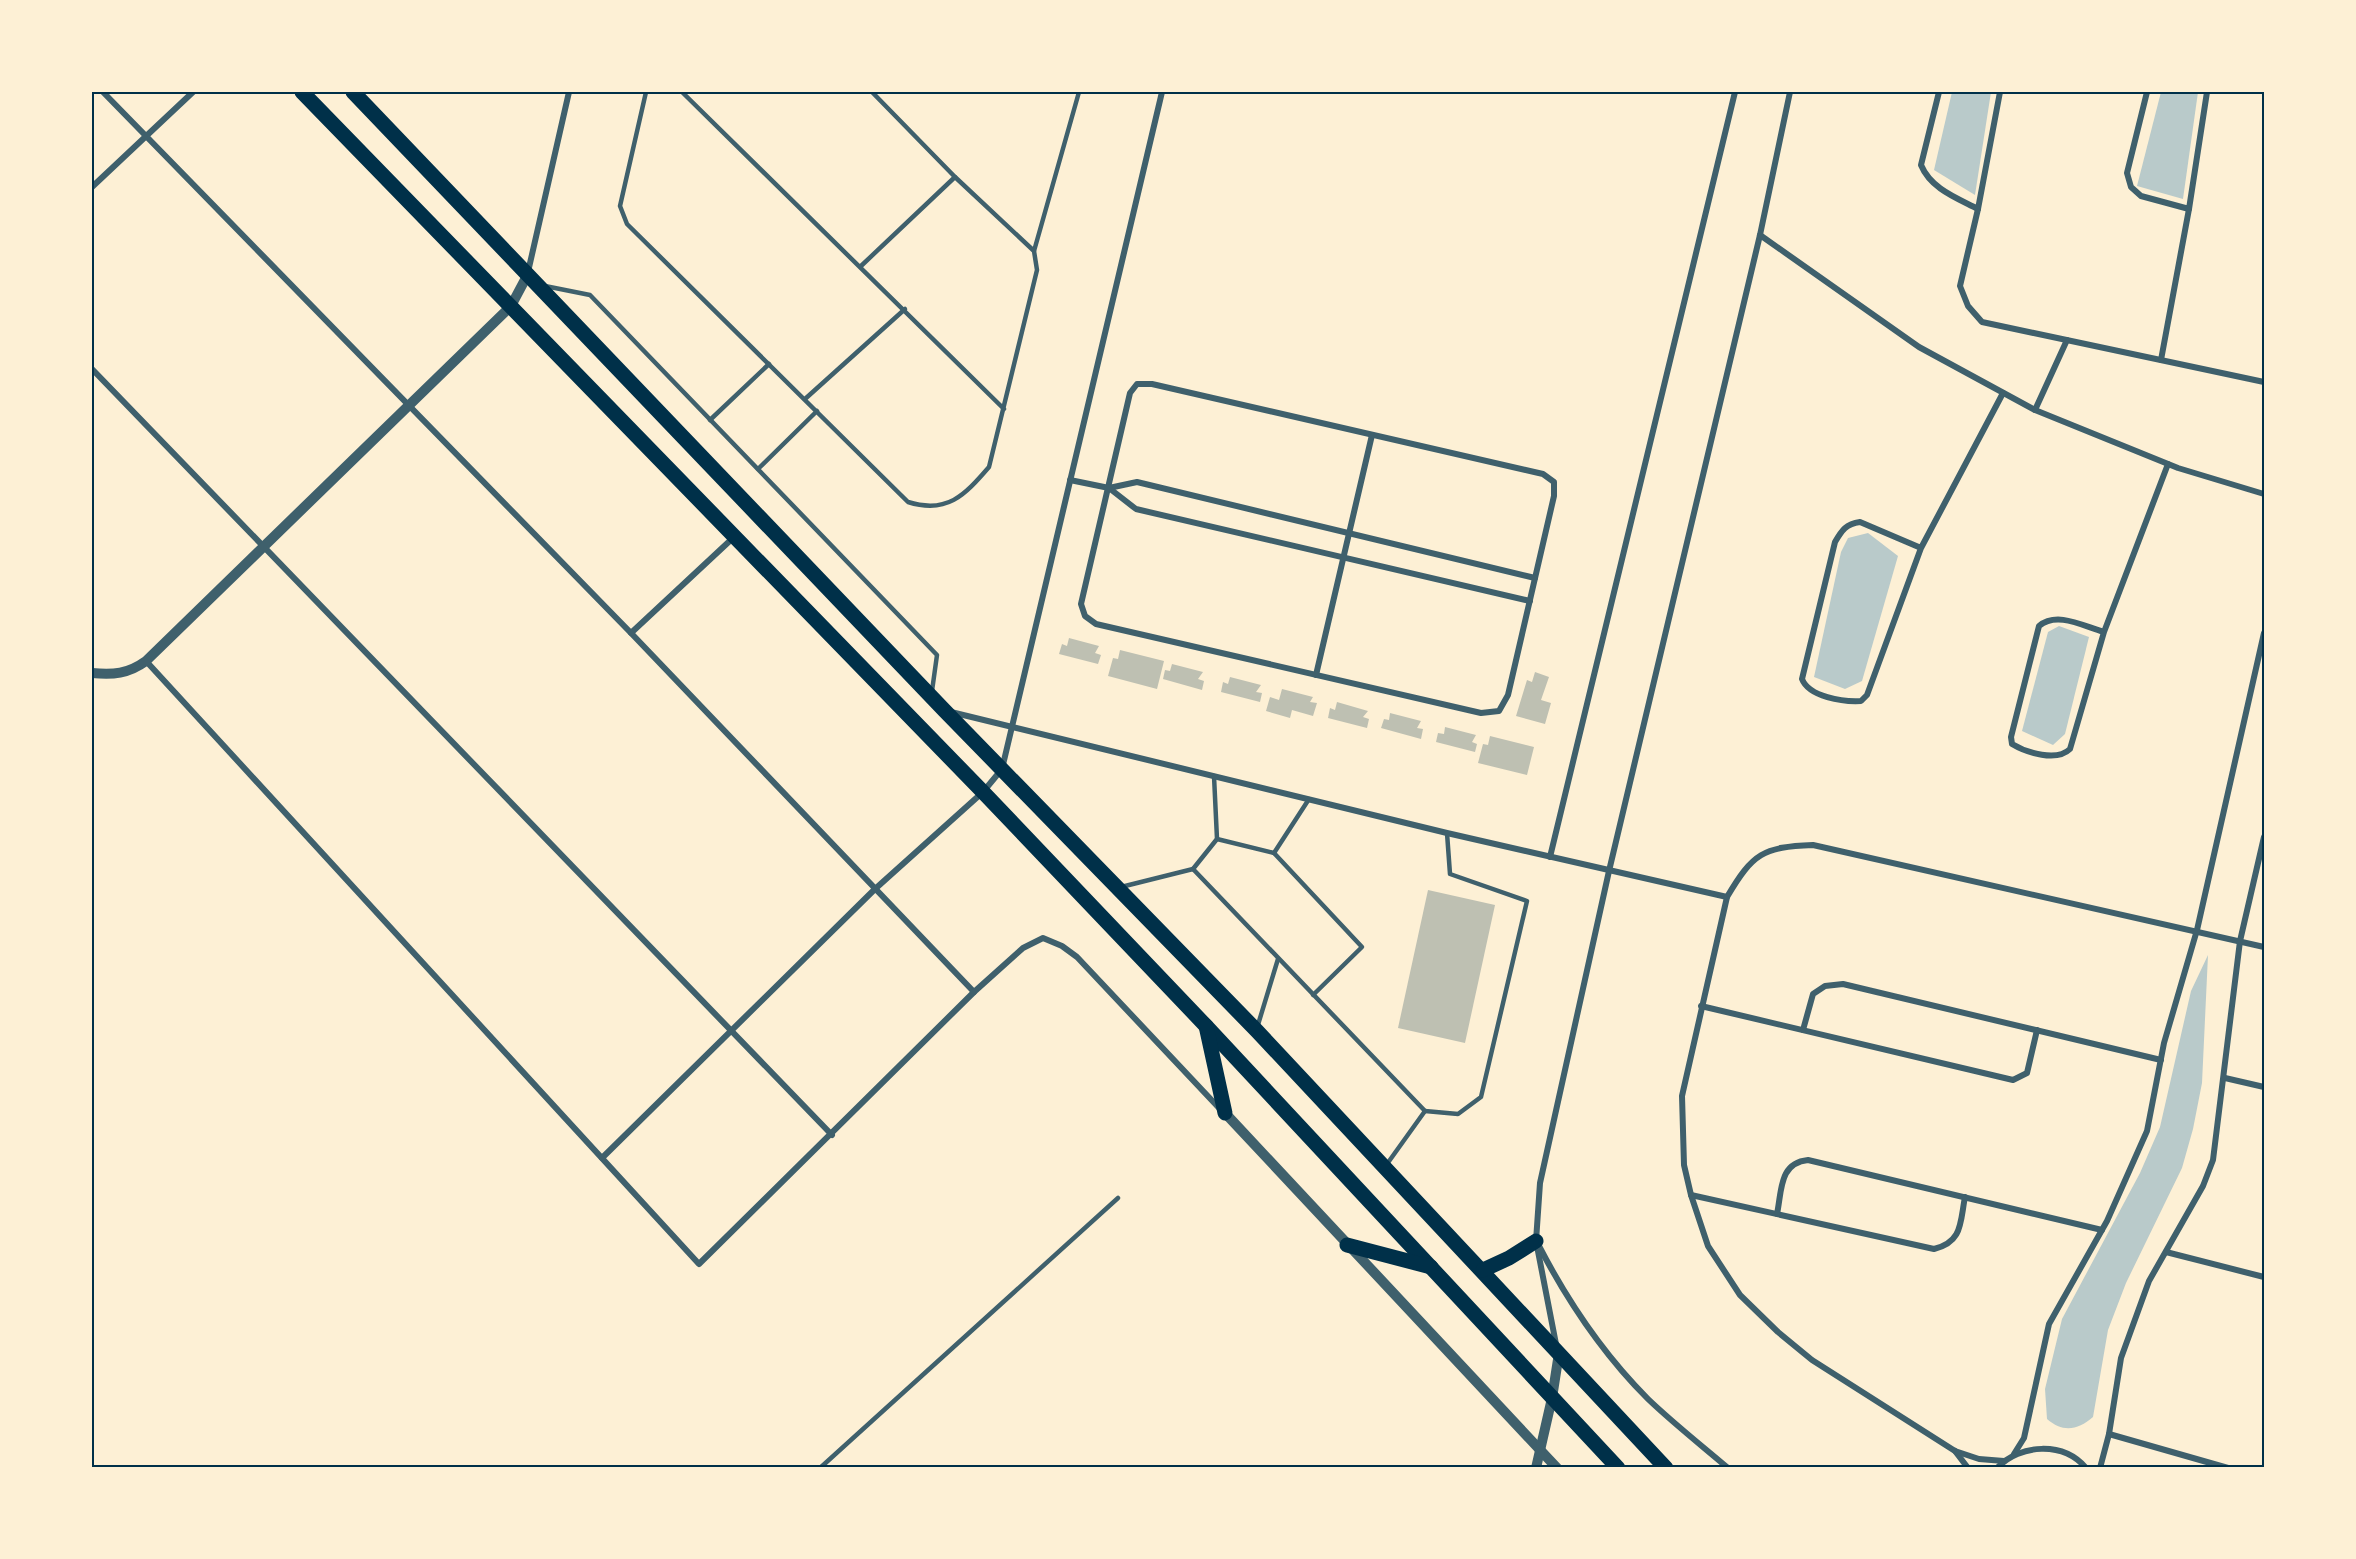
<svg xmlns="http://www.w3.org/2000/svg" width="2356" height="1559" font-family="Commissioner,sans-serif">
	<rect width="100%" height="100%" fill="#fdf0d5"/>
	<!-- green -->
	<g fill="#b9caca">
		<polygon points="1952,92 1991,92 1975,195 1934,170"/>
		<polygon points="2161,92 2198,92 2183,199 2137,186"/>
		<polygon points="1868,533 1898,556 1862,681 1845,689 1814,677 1841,552 1848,538"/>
		<polygon points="2059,626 2089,637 2065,734 2053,745 2022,731 2048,632"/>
		<path d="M2208 955 2202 1083 2193 1129 2182 1168 2126 1283 2108 1330 2093 1417C2078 1430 2063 1433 2047 1419L2045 1389 2062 1319 2140 1173 2160 1127 2191 991Z"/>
	</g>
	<!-- building -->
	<g fill="#bec0b2">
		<polygon points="1069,638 1099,646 1095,653 1101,655 1098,664 1059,654 1062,644 1067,646"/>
		<polygon points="1120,650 1164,661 1157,689 1108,676 1113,658 1118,659"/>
		<polygon points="1172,664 1203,672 1198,679 1204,681 1202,690 1163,679 1165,670 1170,671"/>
		<polygon points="1535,672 1549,677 1541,700 1551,703 1545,724 1516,716 1527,680 1532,682"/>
		<polygon points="1230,677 1261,685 1256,692 1262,693 1260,702 1221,692 1223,682 1228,684"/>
		<polygon points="1282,689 1313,697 1310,702 1317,703 1313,716 1292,710 1290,718 1266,711 1270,697 1279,700"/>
		<polygon points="1337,702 1368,711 1363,717 1369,719 1367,728 1328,718 1330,708 1335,710"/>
		<polygon points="1390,713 1421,721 1417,728 1423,729 1421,739 1381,728 1384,719 1389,720"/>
		<polygon points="1445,727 1476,735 1472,742 1477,744 1475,752 1436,742 1438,733 1444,734"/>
		<polygon points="1490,736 1534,747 1527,775 1478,763 1483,744 1488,745"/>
		<polygon points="1428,890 1495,905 1465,1043 1398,1028"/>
	</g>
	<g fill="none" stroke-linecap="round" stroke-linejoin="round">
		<!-- service -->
		<g stroke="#3f606c" stroke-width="4.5">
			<path d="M646 92 620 206 627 224 908 502C947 514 964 496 989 467L1037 270 1034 251 955 177 861 266"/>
			<polyline points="682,92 1004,409"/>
			<polyline points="872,92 955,177"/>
			<polyline points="1034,251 1079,92"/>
			<polyline points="545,286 590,295 937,655 932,691"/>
			<polyline points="805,399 905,309"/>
			<polyline points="710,420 769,364"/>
			<polyline points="758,469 817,411"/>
			<polyline points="1217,839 1274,853 1309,799"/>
			<polyline points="1274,853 1362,947 1313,995"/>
			<polyline points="1193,869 1217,839 1214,776"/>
			<polyline points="1121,887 1193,869 1425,1111 1387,1164"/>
			<polyline points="1257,1028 1278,959"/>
			<polyline points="1425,1111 1458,1114 1481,1097 1527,901 1450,874 1447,833"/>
			<polyline points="820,1468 1118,1198"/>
		</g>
		<!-- minor -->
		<g stroke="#3f606c" stroke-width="6">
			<polyline points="103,92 631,633 974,992"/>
			<path d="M1939 92 1921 165C1931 189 1957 198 1978 209L2000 92"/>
			<polyline points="2147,92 2127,173 2131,187 2141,196 2189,209 2207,92"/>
			<polyline points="92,187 193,92"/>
			<polyline points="1978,209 1960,286 1968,306 1982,322 2264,382"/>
			<polyline points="1760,235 1919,347 2035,410 2178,468 2264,494"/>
			<polyline points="528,272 569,92"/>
			<polyline points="2161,360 2189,209"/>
			<polyline points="92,369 832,1135"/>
			<polygon points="1137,384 1152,384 1543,474 1554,482 1554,496 1508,695 1499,711 1481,713 1096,624 1085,616 1081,604 1130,393"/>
			<polyline points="2035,410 2067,340"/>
			<polyline points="1070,480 1109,488 1137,482 1535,578"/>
			<polyline points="1109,488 1136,509 1530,601"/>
			<path d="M1921 548 1860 522C1846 524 1842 530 1835 542L1802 679C1809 697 1843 702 1861 701L1867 695 1921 548 2003 393"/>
			<path d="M2104 632C2083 626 2057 611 2039 626L2011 737 2012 744C2027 753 2057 762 2070 749L2104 632 2168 464"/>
			<polyline points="631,633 734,537"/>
			<polyline points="146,661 699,1264 974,992 1023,948 1043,938 1062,946 1077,957 1220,1109"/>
			<polyline points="1316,675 1372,435"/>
			<polyline points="951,712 1447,833 1727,897"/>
			<polyline points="1550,857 1735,92"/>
			<polyline points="1701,1006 2013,1080 2027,1073 2037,1030"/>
			<polyline points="1803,1030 1813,994 1825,986 1843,984 2161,1060"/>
			<polyline points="2225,1078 2264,1087"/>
			<polyline points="602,1158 875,889 983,792 1002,769 1162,92"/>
			<path d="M1691 1195 1934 1249C1963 1242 1960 1222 1965 1197"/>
			<path d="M1777 1214C1782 1190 1779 1163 1808 1160L2102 1230"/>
			<path d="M1539 1246C1567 1300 1605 1356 1648 1399 1673 1423 1701 1445 1728 1468"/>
			<polyline points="2166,1252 2264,1277"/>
			<polyline points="1556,1344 1536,1241 1540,1183 1609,871 1760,235 1790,92"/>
			<polyline points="2109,1434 2228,1468"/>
			<polyline points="1955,1451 1968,1468"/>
			<polyline points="2014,1454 2024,1438 2049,1324 2107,1221 2147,1131 2164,1043 2197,930 2264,633"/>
			<path d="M2004 1461 1979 1459 1955 1451 1812 1360 1778 1332 1740 1295 1708 1246 1691 1195 1684 1165 1682 1096 1727 897C1753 853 1763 847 1813 845L2264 947"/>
			<path d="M1997 1468C2020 1444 2063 1441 2086 1468"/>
			<polyline points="2100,1468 2109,1434 2121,1358 2149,1281 2203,1186 2213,1160 2240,941 2264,837"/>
		</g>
		<!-- tertiary -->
		<g stroke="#3f606c" stroke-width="10">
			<path d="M92 673C113 675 128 674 146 661L511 306 528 274"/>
			<polyline points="1225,1113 1557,1468"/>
			<polyline points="1536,1468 1552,1398 1559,1353"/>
		</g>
		<!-- primary -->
		<g stroke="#003049" stroke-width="15">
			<polyline points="302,92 983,792 1206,1026 1618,1468"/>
			<polyline points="353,92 944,710 1257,1031 1666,1468"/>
			<polyline points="1206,1026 1225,1113"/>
			<polyline points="1347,1245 1431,1267"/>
			<polyline points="1483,1270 1509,1258 1536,1241"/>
		</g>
	</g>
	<!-- border -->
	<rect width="2356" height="1559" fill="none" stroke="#fdf0d5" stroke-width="186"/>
	<rect x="93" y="93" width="2170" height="1373" fill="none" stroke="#003049" stroke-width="2"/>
</svg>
